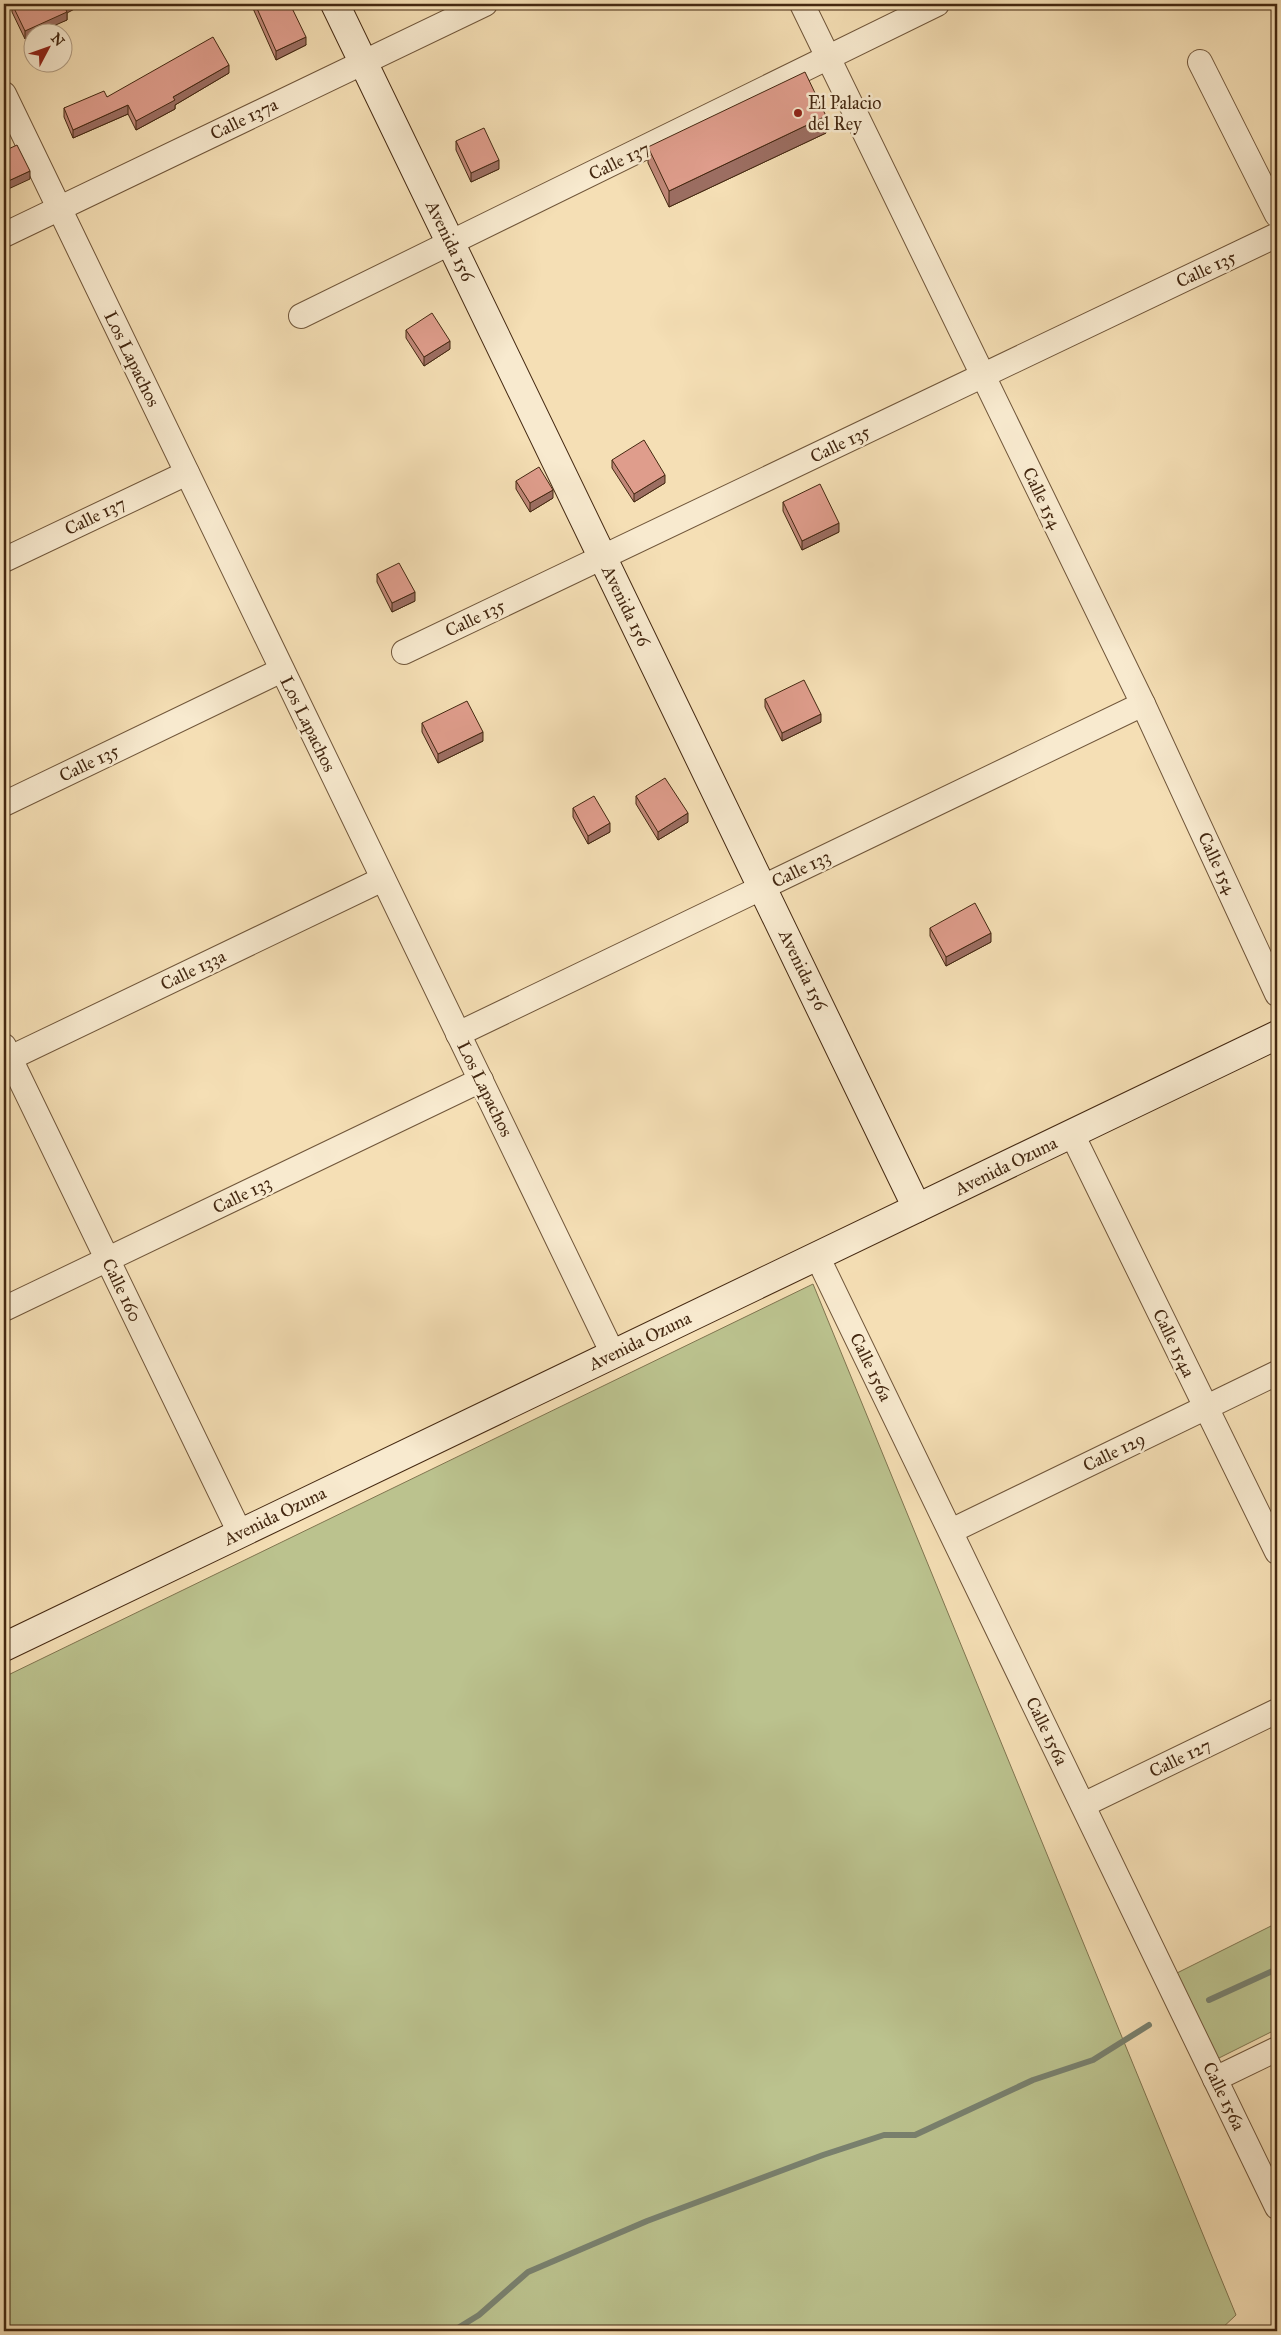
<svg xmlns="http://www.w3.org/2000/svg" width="1281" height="2335" font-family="'IM FELL Great Primer',serif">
	<rect width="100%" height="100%" fill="#f5dfb5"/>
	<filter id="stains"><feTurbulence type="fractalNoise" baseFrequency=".004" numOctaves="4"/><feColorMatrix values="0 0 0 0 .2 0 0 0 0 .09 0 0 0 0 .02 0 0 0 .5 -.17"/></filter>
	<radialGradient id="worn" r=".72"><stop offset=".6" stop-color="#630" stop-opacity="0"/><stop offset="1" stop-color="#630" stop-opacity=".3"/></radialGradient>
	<!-- green -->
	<g fill="#bbc28e" stroke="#807550">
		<polygon points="813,1284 1236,2315 1219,2331 4,2331 4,1677"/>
		<polygon points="1277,1923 1277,2029 1217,2059 1175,1974"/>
	</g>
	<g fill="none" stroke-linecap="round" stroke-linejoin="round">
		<!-- stream -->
		<g stroke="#79816f" stroke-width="6">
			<polyline points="1209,2000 1277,1969"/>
			<polyline points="453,2331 479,2315 528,2272 647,2221 823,2155 884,2135 915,2135 1033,2080 1093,2060 1149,2025"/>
		</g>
		<defs>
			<g id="minor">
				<polyline points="802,4 1143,704 1277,994"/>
				<polyline points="1200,62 1277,215"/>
				<polyline points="4,94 613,1354"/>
				<polyline points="4,235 485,4"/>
				<polyline points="301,316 937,4"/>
				<polyline points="4,560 187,473"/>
				<polyline points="404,652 1277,235"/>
				<polyline points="4,804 282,670"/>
				<polyline points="458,1034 1143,704"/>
				<polyline points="4,1046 240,1533"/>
				<polyline points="4,1061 383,879"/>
				<polyline points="1072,1134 1277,1552"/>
				<polyline points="817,1256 1277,2207"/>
				<polyline points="4,1309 481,1080"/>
				<polyline points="951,1531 1277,1373"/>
				<polyline points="1083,1805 1277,1711"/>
				<polyline points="1215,2079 1277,2049"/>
			</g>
			<g id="secondary">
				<polyline points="335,4 917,1208"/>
				<polyline points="4,1647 1277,1035"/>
			</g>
		</defs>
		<!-- minor casing -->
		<use href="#minor" stroke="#70563a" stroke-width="26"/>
		<!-- secondary casing -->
		<use href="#secondary" stroke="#442811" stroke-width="30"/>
		<!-- minor -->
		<use href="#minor" stroke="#f8eacf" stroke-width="24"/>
		<!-- secondary -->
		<use href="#secondary" stroke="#f8eacf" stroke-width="28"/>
	</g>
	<!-- wall -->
	<g fill="#c08778" stroke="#442811">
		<polygon points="12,4 67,13 67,20 32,32 32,36 25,39 12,12"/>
		<polygon points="251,4 290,4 306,45 276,60"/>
		<polygon points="229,73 175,105 175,109 136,130 128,114 73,138 64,117 64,108 107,97"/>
		<polygon points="826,133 669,207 648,163 648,147"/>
		<polygon points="456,141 499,169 471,182 456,150"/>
		<polygon points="406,330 450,349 424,366 406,338"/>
		<polygon points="612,460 665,483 634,502 612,468"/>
		<polygon points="516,481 553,498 530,512 516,489"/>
		<polygon points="783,502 839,532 802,550 783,511"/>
		<polygon points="377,574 415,601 392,612 377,582"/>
		<polygon points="765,699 821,722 782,741 765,707"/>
		<polygon points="422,723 483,741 438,763 422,732"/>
		<polygon points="636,796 688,822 658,840 636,804"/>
		<polygon points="573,808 610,832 588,844 573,817"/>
		<polygon points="930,928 991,942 946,966 930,936"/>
	</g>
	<!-- shaded-wall -->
	<g fill="#9c6e62" stroke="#442811">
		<polygon points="68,4 84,4 67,13 67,20 40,32 32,32 32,36 25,39 25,31"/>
		<polygon points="306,37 306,45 276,60 276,51"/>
		<polygon points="229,65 229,73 175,105 175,109 136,130 136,121 173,97"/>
		<polygon points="128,105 128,114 73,138 73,130"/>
		<polygon points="826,116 826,133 669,207 669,191"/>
		<polygon points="499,160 499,169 471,182 471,173"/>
		<polygon points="30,171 30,179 4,191 4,183"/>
		<polygon points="450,341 450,349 424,366 424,357"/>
		<polygon points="665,475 665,483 634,502 634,494"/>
		<polygon points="553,490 553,498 530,512 530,503"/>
		<polygon points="839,523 839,532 802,550 802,541"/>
		<polygon points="415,592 415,601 392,612 392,603"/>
		<polygon points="821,714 821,722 782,741 782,733"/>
		<polygon points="483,732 483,741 438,763 438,754"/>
		<polygon points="688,813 688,822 658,840 658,832"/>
		<polygon points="610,823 610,832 588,844 588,836"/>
		<polygon points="991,933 991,942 946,966 946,957"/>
	</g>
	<!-- building -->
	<g fill="#df9d8c" stroke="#442811">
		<polygon points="12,4 68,4 64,6 67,12 25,31"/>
		<polygon points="255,4 290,4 306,37 276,51"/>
		<polygon points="213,37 229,65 173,97 175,100 136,121 128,105 73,130 64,108 104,91 107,97"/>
		<polygon points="805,72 826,116 669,191 648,147"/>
		<polygon points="484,128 499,160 471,173 456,141"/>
		<polygon points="17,145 30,171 4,183 4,151"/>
		<polygon points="432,313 450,341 424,357 406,330"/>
		<polygon points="644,440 665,475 634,494 612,460"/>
		<polygon points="539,467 553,490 530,503 516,481"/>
		<polygon points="820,484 839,523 802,541 783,502"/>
		<polygon points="399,563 415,592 392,603 377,574"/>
		<polygon points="804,680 821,714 782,733 765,699"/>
		<polygon points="467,701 483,732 438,754 422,723"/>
		<polygon points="665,778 688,813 658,832 636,796"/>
		<polygon points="594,796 610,823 588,836 573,808"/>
		<polygon points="975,903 991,933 946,957 930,928"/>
	</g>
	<!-- markers -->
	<circle fill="#8f2418" stroke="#f8eacf" stroke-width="2" cx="798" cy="113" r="5"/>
	<g text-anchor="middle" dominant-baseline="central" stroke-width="5" stroke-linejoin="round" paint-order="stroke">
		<!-- poi labels -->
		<g font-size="18" fill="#442811" stroke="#f8eacf" text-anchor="start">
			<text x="808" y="103">El Palacio<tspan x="808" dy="21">del Rey</tspan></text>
		</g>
		<!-- street labels -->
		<g font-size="18" fill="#442811" stroke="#f8eacf">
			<text transform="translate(244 119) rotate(-26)">Calle 137a</text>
			<text transform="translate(619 161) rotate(-26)">Calle 137</text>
			<text transform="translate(450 241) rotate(64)">Avenida 156</text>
			<text transform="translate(1206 269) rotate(-25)">Calle 135</text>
			<text transform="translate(132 359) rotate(64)">Los Lapachos</text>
			<text transform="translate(840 444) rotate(-26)">Calle 135</text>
			<text transform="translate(1042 498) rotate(64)">Calle 154</text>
			<text transform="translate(95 516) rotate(-26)">Calle 137</text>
			<text transform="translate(626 606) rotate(64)">Avenida 156</text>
			<text transform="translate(475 618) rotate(-26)">Calle 135</text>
			<text transform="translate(308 724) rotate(64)">Los Lapachos</text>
			<text transform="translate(89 763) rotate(-26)">Calle 135</text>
			<text transform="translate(1217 863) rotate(65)">Calle 154</text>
			<text transform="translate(801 869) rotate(-26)">Calle 133</text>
			<text transform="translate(193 970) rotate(-26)">Calle 133a</text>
			<text transform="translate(803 970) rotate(64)">Avenida 156</text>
			<text transform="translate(485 1089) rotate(64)">Los Lapachos</text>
			<text transform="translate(1006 1166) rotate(-26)">Avenida Ozuna</text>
			<text transform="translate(242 1195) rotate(-26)">Calle 133</text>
			<text transform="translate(122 1290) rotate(64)">Calle 160</text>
			<text transform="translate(640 1341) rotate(-26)">Avenida Ozuna</text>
			<text transform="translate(1174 1343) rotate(64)">Calle 154a</text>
			<text transform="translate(871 1367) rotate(64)">Calle 156a</text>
			<text transform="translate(1114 1452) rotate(-26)">Calle 129</text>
			<text transform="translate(275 1516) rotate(-26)">Avenida Ozuna</text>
			<text transform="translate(1047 1731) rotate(64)">Calle 156a</text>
			<text transform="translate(1180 1758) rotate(-26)">Calle 127</text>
			<text transform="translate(1224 2096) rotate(64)">Calle 156a</text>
		</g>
	</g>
	<!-- margin -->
	<rect width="1281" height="2335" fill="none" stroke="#f5dfb5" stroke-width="20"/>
	<rect x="5" y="5" width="1271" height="2325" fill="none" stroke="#442811" stroke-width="2.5"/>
	<rect x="10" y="10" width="1261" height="2315" fill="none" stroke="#442811"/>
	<!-- north arrow -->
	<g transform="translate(48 48) rotate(49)"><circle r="24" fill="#f8eacf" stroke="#b09c83"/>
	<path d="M0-4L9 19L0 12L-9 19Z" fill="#8f2418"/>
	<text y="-8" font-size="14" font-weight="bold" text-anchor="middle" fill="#442811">N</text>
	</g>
	<rect width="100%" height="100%" filter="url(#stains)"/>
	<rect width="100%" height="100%" fill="url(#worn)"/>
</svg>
